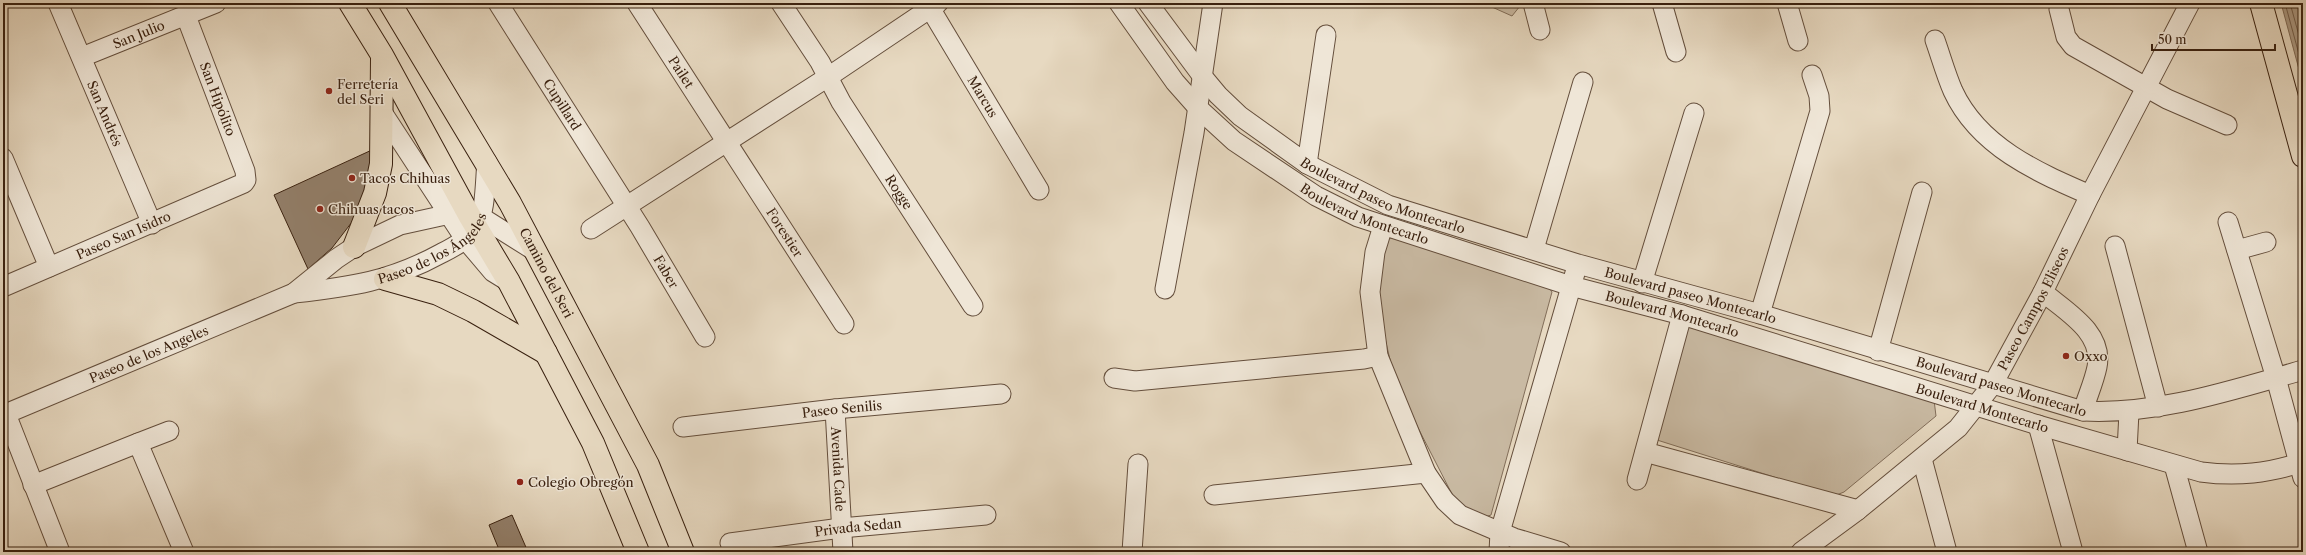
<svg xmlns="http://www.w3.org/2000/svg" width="2306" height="555" font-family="'Libre Caslon Text',serif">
	<rect width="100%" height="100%" fill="#e7d9c1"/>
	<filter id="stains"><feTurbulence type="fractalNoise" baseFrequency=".005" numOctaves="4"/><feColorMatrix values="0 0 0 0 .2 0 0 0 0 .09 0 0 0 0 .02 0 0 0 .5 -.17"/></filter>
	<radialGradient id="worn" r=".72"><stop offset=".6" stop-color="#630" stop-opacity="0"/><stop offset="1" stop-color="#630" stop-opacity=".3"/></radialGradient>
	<!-- green -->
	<g fill="#c9baa3" stroke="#816d59">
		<polygon points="1483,3 1520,3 1520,6 1512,16"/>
		<polygon points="1395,235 1545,282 1552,292 1491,515 1479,519 1453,496 1396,385 1375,296 1381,244"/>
		<polygon points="1692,323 1934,400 1936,416 1844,492 1834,496 1657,440 1681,326"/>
	</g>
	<!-- water -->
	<polygon fill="#ac9a84" stroke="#7e6955" points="2281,3 2303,3 2303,84"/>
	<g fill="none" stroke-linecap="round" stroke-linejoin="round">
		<!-- shore -->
		<g stroke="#725d4a" stroke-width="1">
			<polyline points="2285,3 2303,69"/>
			<polyline points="2290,3 2303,50"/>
		</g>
	</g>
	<!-- building -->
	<g fill="#93806c" stroke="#39200f">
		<polygon points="374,149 372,189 352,222 332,248 308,269 274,195"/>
		<polygon points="512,515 528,552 500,552 489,525"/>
	</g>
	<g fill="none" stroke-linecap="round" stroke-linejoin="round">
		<defs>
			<g id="minor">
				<path id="s1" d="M58 3 152 224"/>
				<path id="s2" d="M498 3 640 227 705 337"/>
				<path id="s3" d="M637 3 844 324"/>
				<path id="s4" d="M781 3 820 62 841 102 973 306"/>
				<path id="s5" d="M927 3 1039 190"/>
				<path id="s6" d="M1119 3 1175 82 1198 108 1234 141 1316 196 1358 217 1571 286 1682 315 2038 425 2201 472C2238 477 2268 473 2303 462"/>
				<path id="s7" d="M1148 3 1203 77 1218 95 1240 116 1307 164 1388 205 1578 264 1760 314 2083 411C2158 415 2232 390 2303 370"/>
				<polyline points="1533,3 1540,30"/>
				<polyline points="1662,3 1676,52"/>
				<polyline points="1787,3 1798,41"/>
				<polyline points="2059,9 2066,37 2073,46 2167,99 2227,125"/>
				<path d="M1935 40C1941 57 1946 75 1953 91 1979 147 2037 172 2090 195"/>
				<path id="s8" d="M82 57 216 3"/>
				<polyline points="382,112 465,239 493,272 506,280"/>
				<polyline points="3,158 49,267"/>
				<polyline points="1307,164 1326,35"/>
				<polyline points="2228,222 2276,378 2303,478"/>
				<polyline points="1383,226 1375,252 1370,292 1378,356 1426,473 1445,501 1460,515 1514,538 1561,552"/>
				<polyline points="591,229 828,77 938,3"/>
				<polyline points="2115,246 2158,407"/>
				<polyline points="1534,249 1583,82"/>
				<polyline points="2237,250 2266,242"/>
				<polyline points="1642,283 1694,113"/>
				<path id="s9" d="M3 287 244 183 246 180 245 171 186 16"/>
				<polyline points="1165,289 1194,133 1213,3"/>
				<path d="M2043 292C2065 311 2104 332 2097 367 2094 382 2087 397 2083 411"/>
				<path id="s10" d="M294 293C351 287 391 281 442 253 454 247 469 239 476 227 486 213 485 180 487 162"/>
				<polyline points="1760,314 1820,111 1819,96 1812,75"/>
				<polyline points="1878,351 1922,192"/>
				<polyline points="1114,378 1135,381 1364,359 1378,356"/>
				<path id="s11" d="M835 409 843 552"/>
				<polyline points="6,414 60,552"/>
				<path id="s12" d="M3 415 294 293 336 259 354 247 400 225 450 214 481 217 535 251"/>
				<polyline points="2038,425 2073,552"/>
				<path id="s13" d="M683 427 835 409 1001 394"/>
				<polyline points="138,443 169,431"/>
				<polyline points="2127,451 2129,412"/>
				<polyline points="1645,452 1858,510"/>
				<polyline points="1922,459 1947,552"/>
				<polyline points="2174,465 2198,552"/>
				<polyline points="1637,480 1682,315"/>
				<polyline points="33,485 138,443 184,552"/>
				<polyline points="1214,495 1426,473"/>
				<path id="s14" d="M730 543 841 528 986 515"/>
				<polyline points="1132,552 1138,464"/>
				<polyline points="1499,552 1500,532 1575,273"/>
				<path id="s15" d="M1801 552 1858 510 1958 428 1993 384 2043 292 2090 195 2190 3"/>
			</g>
			<g id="major">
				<polyline points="350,3 382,55 469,215 509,282 593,443 638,552"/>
				<path id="s16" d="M390 3 510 203 648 465 683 552"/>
				<polyline points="2261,3 2303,156"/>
				<polyline points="354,247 375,193 381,164 382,59"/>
				<polyline points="385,279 438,294 473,311 546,353"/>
			</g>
		</defs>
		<!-- minor casing -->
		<use href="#minor" stroke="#644e3c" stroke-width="21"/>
		<!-- major casing -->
		<use href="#major" stroke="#39200f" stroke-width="24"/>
		<!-- minor -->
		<use href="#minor" stroke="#efe6d7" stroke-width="19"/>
		<!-- major -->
		<use href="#major" stroke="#e7d9c1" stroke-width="22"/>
	</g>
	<!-- markers -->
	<g fill="#8f2418" stroke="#efe6d7" stroke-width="1.5">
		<circle cx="329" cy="91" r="4"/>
		<circle cx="352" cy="178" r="4"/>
		<circle cx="320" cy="209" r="4"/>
		<circle cx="2066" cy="356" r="4"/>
		<circle cx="520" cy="482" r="4"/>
	</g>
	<g text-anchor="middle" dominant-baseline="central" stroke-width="3" stroke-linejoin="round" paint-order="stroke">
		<!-- street labels -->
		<g font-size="13" fill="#39200f" stroke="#efe6d7">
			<text stroke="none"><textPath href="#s8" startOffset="61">San Julio</textPath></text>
			<text stroke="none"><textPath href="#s3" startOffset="82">Pailet</textPath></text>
			<text stroke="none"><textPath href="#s5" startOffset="109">Marcus</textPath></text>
			<text transform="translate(218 99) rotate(69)">San Hipólito</text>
			<text stroke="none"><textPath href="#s2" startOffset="120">Cupillard</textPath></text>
			<text stroke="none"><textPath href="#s1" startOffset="120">San Andrés</textPath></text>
			<text stroke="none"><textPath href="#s4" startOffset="223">Rogge</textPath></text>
			<text stroke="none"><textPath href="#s7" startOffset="311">Boulevard paseo Montecarlo</textPath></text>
			<text stroke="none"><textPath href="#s6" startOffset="331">Boulevard Montecarlo</textPath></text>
			<text stroke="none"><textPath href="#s3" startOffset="273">Forestier</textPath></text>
			<text stroke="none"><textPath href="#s9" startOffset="131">Paseo San Isidro</textPath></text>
			<text stroke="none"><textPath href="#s10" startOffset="149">Paseo de los Ángeles</textPath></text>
			<text stroke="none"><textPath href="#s2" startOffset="317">Faber</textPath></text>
			<text stroke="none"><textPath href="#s16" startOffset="312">Camino del Seri</textPath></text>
			<text stroke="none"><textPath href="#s7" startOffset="635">Boulevard paseo Montecarlo</textPath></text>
			<text stroke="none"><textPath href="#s15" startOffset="342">Paseo Campos Eliseos</textPath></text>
			<text stroke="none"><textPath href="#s6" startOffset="655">Boulevard Montecarlo</textPath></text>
			<text stroke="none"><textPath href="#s12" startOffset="158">Paseo de los Angeles</textPath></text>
			<text stroke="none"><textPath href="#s7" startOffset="959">Boulevard paseo Montecarlo</textPath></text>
			<text stroke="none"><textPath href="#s6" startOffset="979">Boulevard Montecarlo</textPath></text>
			<text stroke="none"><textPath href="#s13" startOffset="160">Paseo Senilis</textPath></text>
			<text stroke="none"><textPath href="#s11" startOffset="60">Avenida Cade</textPath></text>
			<text stroke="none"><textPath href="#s14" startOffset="129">Privada Sedan</textPath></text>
		</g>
		<!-- poi labels -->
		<g font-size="13" fill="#39200f" stroke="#efe6d7" text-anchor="start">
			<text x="337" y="84">Ferretería<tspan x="337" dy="15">del Seri</tspan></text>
			<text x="360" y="178">Tacos Chihuas</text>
			<text x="328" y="209">Chihuas tacos</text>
			<text x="2074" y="356">Oxxo</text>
			<text x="528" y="482">Colegio Obregón</text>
		</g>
	</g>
	<!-- margin -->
	<rect width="2306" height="555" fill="none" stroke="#e7d9c1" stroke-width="16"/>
	<rect x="4" y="4" width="2298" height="547" fill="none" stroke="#39200f" stroke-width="2"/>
	<rect x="8" y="8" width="2290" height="539" fill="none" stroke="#39200f"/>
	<!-- scale -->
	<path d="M2152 44v6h123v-6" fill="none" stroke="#39200f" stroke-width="2"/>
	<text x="2158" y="44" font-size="12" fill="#39200f" stroke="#efe6d7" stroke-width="3" paint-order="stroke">50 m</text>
	<rect width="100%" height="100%" filter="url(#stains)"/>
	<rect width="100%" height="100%" fill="url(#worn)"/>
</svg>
